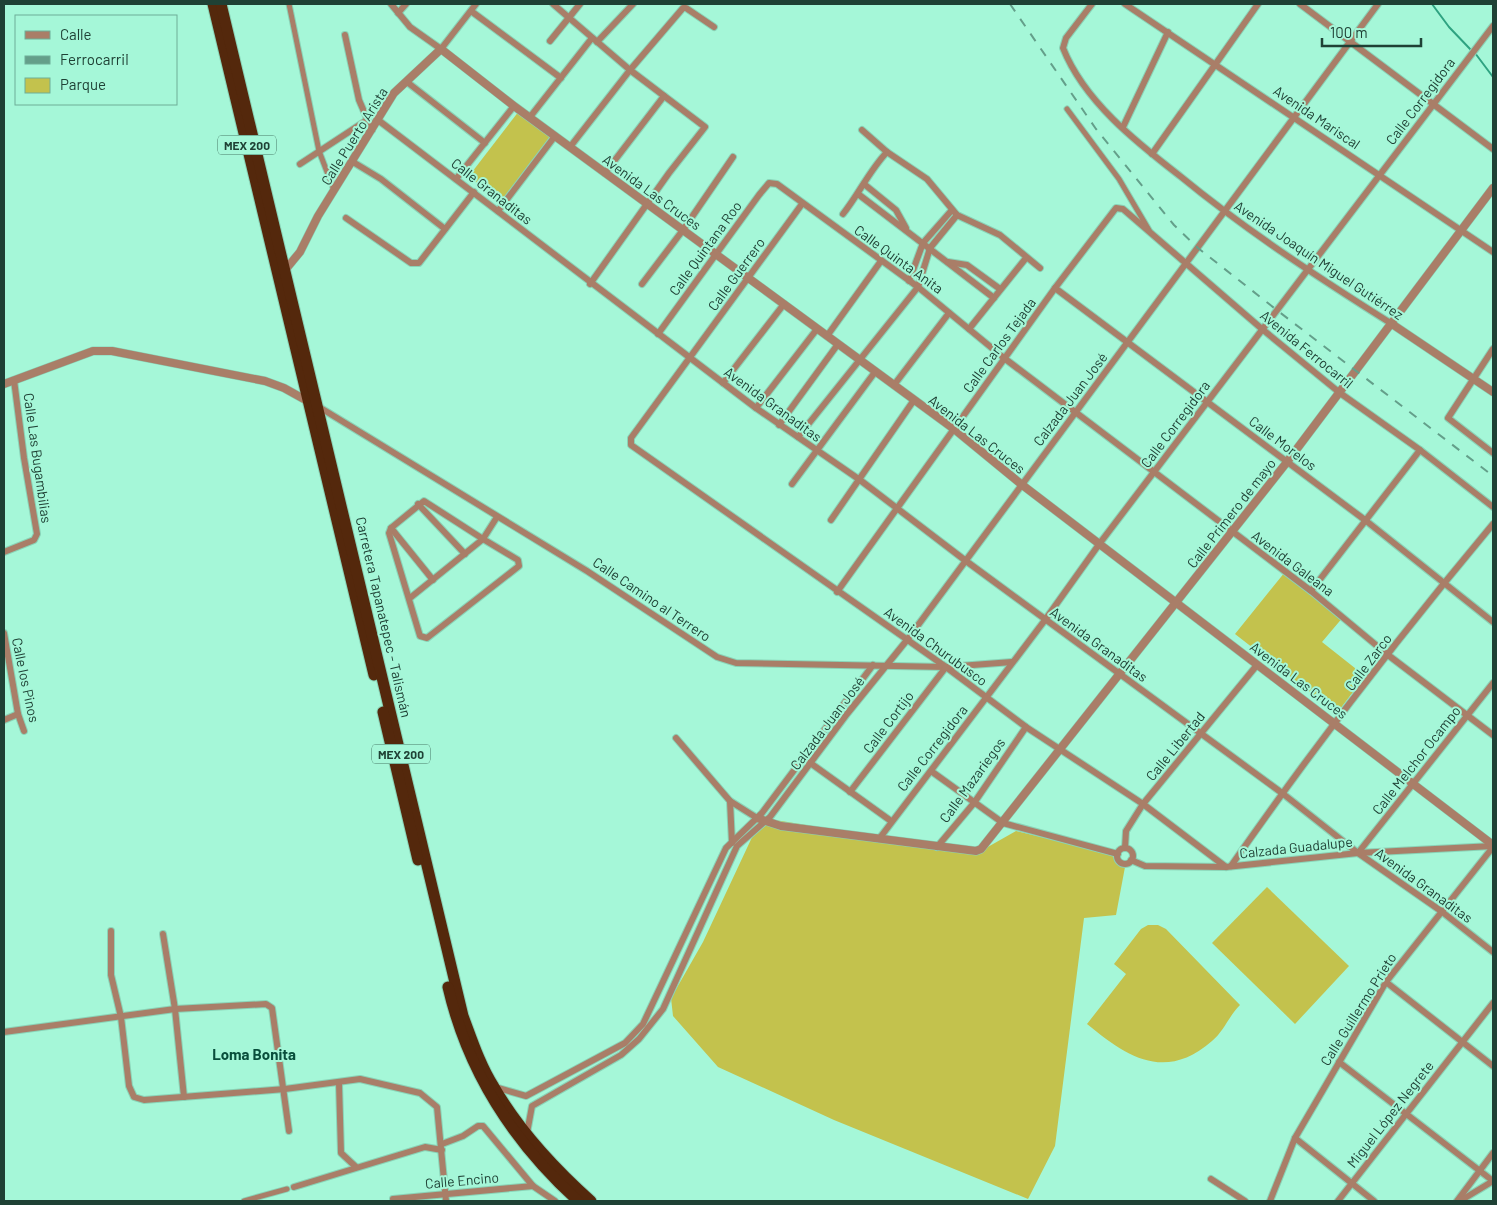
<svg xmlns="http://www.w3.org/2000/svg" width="1497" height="1205" font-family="Barlow,sans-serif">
	<rect width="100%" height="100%" fill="#a5f7d8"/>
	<!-- green -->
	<g fill="#c3c24d">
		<polygon points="519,111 553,139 501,205 469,176"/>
		<polygon points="1285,572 1344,616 1322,642 1365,676 1337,713 1235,634"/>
		<polygon points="775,820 951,848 986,848 1016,831 1113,854 1125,867 1116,915 1084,918 1055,1146 1028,1199 834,1120 718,1067 673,1016 671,998 703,942 754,833"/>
		<polygon points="1267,887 1349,966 1295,1024 1212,943"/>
		<path d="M1148 925H1158L1166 929 1240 1005C1229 1016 1224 1031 1212 1041 1165 1082 1127 1057 1087 1024L1126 974 1114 964 1141 929Z"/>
	</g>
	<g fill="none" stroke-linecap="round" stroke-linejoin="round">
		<!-- stream -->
		<g stroke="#2ea381" stroke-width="2">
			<polyline points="1432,4 1449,27 1471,50"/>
			<polyline points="1475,53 1493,77"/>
		</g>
		<defs>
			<g id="pedestrian">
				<polyline points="289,4 319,151 334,190"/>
				<polyline points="1067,109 1119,179 1149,230"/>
				<polyline points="244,1201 287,1189"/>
			</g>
			<g id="minor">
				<polyline points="391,4 410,27 441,49 476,4"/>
				<polyline points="553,4 630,70 705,127 669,173 590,284"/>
				<path d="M1092 4 1066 38 1063 48C1084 101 1136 142 1180 176 1247 231 1319 278 1392 324"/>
				<polyline points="1125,4 1493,252"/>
				<polyline points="1300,4 1493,149"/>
				<polyline points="471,11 561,78"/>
				<polyline points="398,13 406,4"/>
				<polyline points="345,35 359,100 372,130"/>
				<polyline points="550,41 580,4"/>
				<polyline points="597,42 633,4"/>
				<polyline points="407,82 485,143"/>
				<polyline points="530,117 592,38"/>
				<polyline points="378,120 756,408 860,480 966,561 1282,793 1358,853 1441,911 1493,952"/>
				<polyline points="1123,127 1168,32"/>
				<polyline points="862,130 887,152 927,179 957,215 1000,235 1040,268"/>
				<polyline points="570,147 630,70 683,8 686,8 714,27"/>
				<polyline points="1152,154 1258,4"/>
				<polyline points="353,162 381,179 445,229"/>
				<polyline points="300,164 367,120"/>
				<polyline points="605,173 664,96"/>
				<polyline points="456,179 514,106"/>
				<polyline points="864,184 896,210 906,228"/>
				<polyline points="858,194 994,298"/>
				<polyline points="802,204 631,438 631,445 946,667 1026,727 1143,804 1226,867"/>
				<polyline points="498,211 555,136"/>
				<path d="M843 214C859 194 869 171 887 152"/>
				<polyline points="346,218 411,263 419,263 474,192"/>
				<polyline points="948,262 967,265 1000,289"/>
				<polyline points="909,281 923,243 952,210"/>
				<polyline points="642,284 683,230 733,157"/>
				<polyline points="1055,288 1365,520 1493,622"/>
				<polyline points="969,329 1026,258"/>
				<polyline points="658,334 759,195 769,183 777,184 918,287 1004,358 1311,591 1388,655 1493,735"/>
				<polyline points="827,336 881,261"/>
				<polyline points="1493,349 1448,418 1493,453"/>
				<polyline points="723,383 784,304"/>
				<polyline points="894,385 949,313"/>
				<polyline points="319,407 587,571 717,657 736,663 946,667 1012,662"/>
				<polyline points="756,408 817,329"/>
				<polyline points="779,425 838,344"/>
				<polyline points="798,437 918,287 930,248 957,215"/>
				<polyline points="792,484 875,372"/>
				<polyline points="418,504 465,554"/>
				<polyline points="831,520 914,400"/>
				<polyline points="391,528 433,580"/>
				<polyline points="4,552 34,540 37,534 24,458 14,380"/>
				<polyline points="1311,591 1420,450"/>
				<polyline points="837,592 1055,288 1116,208 1123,209 1262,329 1340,393 1420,450 1493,507"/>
				<polyline points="410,598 483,539 518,560 519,566 427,638 420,636 389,533 391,528 424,501 483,539 497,517"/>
				<polyline points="4,633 18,714 24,731"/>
				<polyline points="4,720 18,714"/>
				<polyline points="676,738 730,801 732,843"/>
				<polyline points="802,757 891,821"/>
				<polyline points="931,771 1003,823 1118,854"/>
				<polyline points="850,792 946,667"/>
				<polyline points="730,801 757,818"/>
				<polyline points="879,839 1045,620 1100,543 1493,26"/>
				<polyline points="937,847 974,803 1026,727"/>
				<polyline points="1125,848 1126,831 1143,804 1257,665"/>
				<circle cx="1125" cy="856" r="8"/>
				<polyline points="1358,853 1493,683"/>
				<polyline points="1131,860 1145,866 1226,867 1358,853 1493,846"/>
				<path d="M1231 866C1313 748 1401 634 1493 524"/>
				<polyline points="111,931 111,975 121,1017 129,1086 134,1097 144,1100 285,1089 360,1079 420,1093 437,1107 446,1201"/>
				<polyline points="163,934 175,1009 184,1097"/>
				<polyline points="1386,982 1493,1066"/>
				<polyline points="4,1032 175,1009 266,1004 272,1008 289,1131"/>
				<polyline points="1339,1062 1493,1181"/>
				<polyline points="339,1083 341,1153 356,1167"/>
				<polyline points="495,1087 526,1096 625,1043 643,1024 726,848 762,813 873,665"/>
				<polyline points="527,1133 532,1106 621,1055 639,1039 663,1009 737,846 770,817 847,714 907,640 1378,4"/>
				<polyline points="1295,1138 1374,1201"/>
				<polyline points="442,1144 463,1136 478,1126 483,1126 533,1186 555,1201"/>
				<polyline points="1211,1179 1245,1201"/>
				<polyline points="294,1187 425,1147 442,1150"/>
				<polyline points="393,1199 533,1186"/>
				<polyline points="1270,1201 1295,1138 1386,982 1493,847"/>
				<polyline points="1338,1201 1493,1003"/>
				<polyline points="1457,1201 1493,1153"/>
				<polyline points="1460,1201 1493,1181"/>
			</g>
			<g id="tertiary">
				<polyline points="286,269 300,252 318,216 394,93 441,49 514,106 954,429 1021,484 1493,845"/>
				<polyline points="1392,324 1493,392"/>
				<polyline points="4,384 93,351 112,351 265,381 284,388 311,403"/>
				<polyline points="757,818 781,826 976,851 981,849 1287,462 1493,188"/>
			</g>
			<g id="trunk">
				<polyline points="213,4 374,675"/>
				<path d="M221 4 463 1016C472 1040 480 1065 494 1087 519 1130 554 1168 591 1201"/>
				<polyline points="383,712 418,860"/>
				<path d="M448 987C468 1073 513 1142 578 1201"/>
			</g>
		</defs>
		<!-- pedestrian casing -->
		<use href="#pedestrian" stroke="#8ad3b7" stroke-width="7"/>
		<!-- minor casing -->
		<use href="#minor" stroke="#8ad3b7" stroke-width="8"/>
		<!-- tertiary casing -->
		<use href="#tertiary" stroke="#8ad3b7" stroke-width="9"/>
		<!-- trunk casing -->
		<use href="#trunk" stroke="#8ad3b7" stroke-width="13"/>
		<!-- pedestrian -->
		<use href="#pedestrian" stroke="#a97e68" stroke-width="5"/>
		<!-- minor -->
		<use href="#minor" stroke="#a97e68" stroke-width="6"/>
		<!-- tertiary -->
		<use href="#tertiary" stroke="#a97e68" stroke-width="8"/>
		<!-- trunk -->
		<use href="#trunk" stroke="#54280c" stroke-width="11"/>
		<!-- rail -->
		<polyline stroke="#649f8a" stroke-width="2" stroke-dasharray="9 9" stroke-linecap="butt" points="1010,4 1096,129 1174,225 1198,248 1278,311 1493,476"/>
	</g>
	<g text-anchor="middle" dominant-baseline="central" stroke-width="4" stroke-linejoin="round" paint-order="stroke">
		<!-- shield labels -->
		<g fill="#a5f7d8" stroke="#477866" stroke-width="1">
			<rect x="218" y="135.5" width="58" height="19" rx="4"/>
			<rect x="372" y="744.5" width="58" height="19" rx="4"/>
		</g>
		<g font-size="12" font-weight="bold" fill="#1f4135">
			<text x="247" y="145">MEX 200</text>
			<text x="401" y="754">MEX 200</text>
		</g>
		<!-- street labels -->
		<g font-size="14" fill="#1f4135" stroke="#a5f7d8">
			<text transform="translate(1420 101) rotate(-53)">Calle Corregidora</text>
			<text transform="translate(1317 117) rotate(34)">Avenida Mariscal</text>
			<text transform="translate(354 136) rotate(-58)">Calle Puerto Arista</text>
			<text transform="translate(492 191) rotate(38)">Calle Granaditas</text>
			<text transform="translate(652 192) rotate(36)">Avenida Las Cruces</text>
			<text transform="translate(705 248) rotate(-54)">Calle Quintana Roo</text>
			<text transform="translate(899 259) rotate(36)">Calle Quinta Anita</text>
			<text transform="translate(1319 260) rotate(34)">Avenida Joaquín Miguel Gutiérrez</text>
			<text transform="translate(736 274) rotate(-54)">Calle Guerrero</text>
			<text transform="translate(999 345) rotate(-54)">Calle Carlos Tejada</text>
			<text transform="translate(1307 349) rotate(39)">Avenida Ferrocarril</text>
			<text transform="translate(1070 399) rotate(-53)">Calzada Juan José</text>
			<text transform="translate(773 404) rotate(36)">Avenida Granaditas</text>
			<text transform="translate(1175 424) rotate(-53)">Calle Corregidora</text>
			<text transform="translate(977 434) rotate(38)">Avenida Las Cruces</text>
			<text transform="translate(1283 443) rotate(37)">Calle Morelos</text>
			<text transform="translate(38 458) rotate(82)">Calle Las Bugambilias</text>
			<text transform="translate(1231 513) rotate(-52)">Calle Primero de mayo</text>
			<text transform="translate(1293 563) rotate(37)">Avenida Galeana</text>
			<text transform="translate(652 599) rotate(34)">Calle Camino al Terrero</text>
			<text transform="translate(384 617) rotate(77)">Carretera Tapanatepec - Talismán</text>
			<text transform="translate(1099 644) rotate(36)">Avenida Granaditas</text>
			<text transform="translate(936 646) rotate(36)">Avenida Churubusco</text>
			<text transform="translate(1368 662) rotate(-53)">Calle Zarco</text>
			<text transform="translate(26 680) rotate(78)">Calle los Pinos</text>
			<text transform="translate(1299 680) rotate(37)">Avenida Las Cruces</text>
			<text transform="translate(888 722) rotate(-53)">Calle Cortijo</text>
			<text transform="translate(827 723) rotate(-53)">Calzada Juan José</text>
			<text transform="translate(1175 746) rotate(-51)">Calle Libertad</text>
			<text transform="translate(932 748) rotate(-52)">Calle Corregidora</text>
			<text transform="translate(1416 760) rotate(-52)">Calle Melchor Ocampo</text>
			<text transform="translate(972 780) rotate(-54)">Calle Mazariegos</text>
			<text transform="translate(1296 847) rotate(-6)">Calzada Guadalupe</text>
			<text transform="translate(1424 885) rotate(36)">Avenida Granaditas</text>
			<text transform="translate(1358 1009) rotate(-58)">Calle Guillermo Prieto</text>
			<text transform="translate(1390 1114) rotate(-52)">Miguel López Negrete</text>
			<text transform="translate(462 1180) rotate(-5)">Calle Encino</text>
		</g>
		<!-- neighbourhood labels -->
		<g font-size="15" font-weight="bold" fill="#084e3b" stroke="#a5f7d8">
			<text x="254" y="1054">Loma Bonita</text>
		</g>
	</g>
	<!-- border -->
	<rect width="1497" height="1205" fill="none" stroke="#1f4135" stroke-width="10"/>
	<!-- legend -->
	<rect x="15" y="15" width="162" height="90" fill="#a5f7d8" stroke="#6fae97"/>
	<rect x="25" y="31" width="25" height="8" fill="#a97e68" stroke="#6fae97"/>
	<text x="60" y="40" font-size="15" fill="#1f4135">Calle</text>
	<rect x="25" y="56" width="25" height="8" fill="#649f8a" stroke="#6fae97"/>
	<text x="60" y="65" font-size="15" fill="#1f4135">Ferrocarril</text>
	<rect x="25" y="78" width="25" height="15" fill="#c3c24d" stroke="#6fae97"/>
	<text x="60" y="90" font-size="15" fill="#1f4135">Parque</text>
	<!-- scale -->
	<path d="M1322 38v8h99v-8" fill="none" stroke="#1f4135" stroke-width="2.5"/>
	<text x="1330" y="38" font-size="15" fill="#1f4135" stroke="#a5f7d8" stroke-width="4" paint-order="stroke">100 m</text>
</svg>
